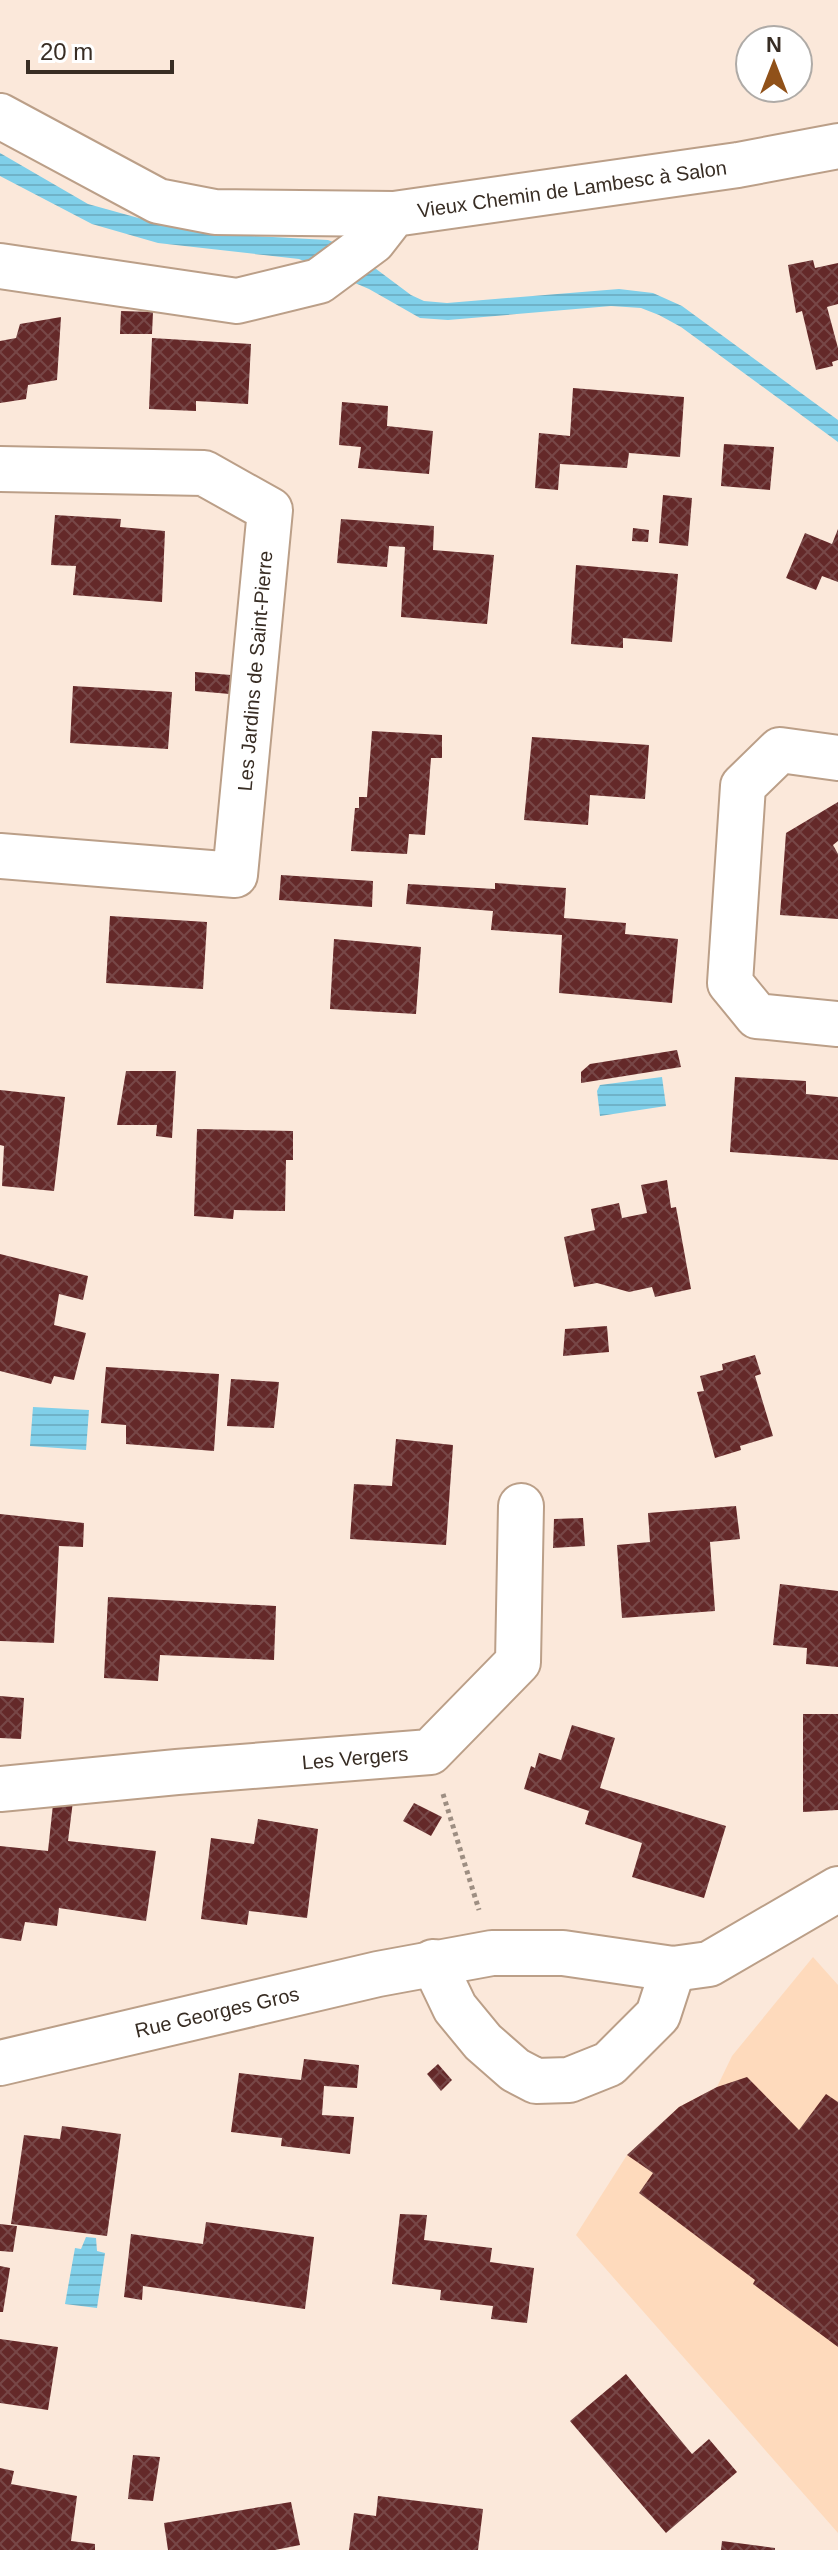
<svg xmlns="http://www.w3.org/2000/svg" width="838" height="2550" font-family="Helvetica,sans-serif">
	<defs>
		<pattern id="water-rules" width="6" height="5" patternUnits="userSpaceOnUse" patternTransform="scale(2)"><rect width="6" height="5" fill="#80cfe9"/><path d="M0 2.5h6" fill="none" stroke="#6fb2c8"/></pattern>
		<pattern id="building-cross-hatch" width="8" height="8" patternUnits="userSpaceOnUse" patternTransform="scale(2)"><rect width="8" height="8" fill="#642929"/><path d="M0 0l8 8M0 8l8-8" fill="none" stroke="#774747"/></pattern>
	</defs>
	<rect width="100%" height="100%" fill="#fbe8da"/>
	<!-- built -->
	<polygon fill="#fedabc" points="813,1957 838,1985 838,2533 576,2235 627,2155 679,2107 717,2087 732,2056"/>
	<!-- water -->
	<g fill="url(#water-rules)">
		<polygon points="0,153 88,204 160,224 215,234 328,240 348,248 411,295 424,301 447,303 619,289 653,293 682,306 838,420 838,442 681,327 659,315 641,308 611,306 448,320 420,318 369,289 299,259 158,243 92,224 0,176"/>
		<polygon points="662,1077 666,1106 600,1116 597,1091 600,1085"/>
		<polygon points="33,1407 89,1410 86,1450 30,1446"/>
		<polygon points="86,2237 96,2238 97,2251 105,2253 97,2308 65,2304 75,2248 81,2249"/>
	</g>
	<!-- building -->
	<g fill="url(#building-cross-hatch)">
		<polygon points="813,260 815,268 838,263 838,304 827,307 838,348 838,360 832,362 833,366 816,370 802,311 796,313 788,265"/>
		<polygon points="121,311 153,312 152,334 120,334"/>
		<polygon points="61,317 57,380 28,385 26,399 0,403 0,341 16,338 20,324"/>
		<polygon points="152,338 251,344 248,404 196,401 196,411 149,409"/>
		<polygon points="573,388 684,397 680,457 629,453 627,468 560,464 558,490 535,488 539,433 570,436"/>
		<polygon points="342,402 388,406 387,426 433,431 429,474 358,468 361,447 339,445"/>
		<polygon points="724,444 774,447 770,490 721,486"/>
		<polygon points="663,495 692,498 688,546 659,543"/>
		<polygon points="55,515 121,519 120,527 165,531 162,602 73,595 76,566 51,565"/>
		<polygon points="341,519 434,526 433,550 494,555 487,624 401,617 405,547 389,546 387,567 337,563"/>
		<polygon points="633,528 649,530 648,542 632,541"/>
		<polygon points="838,529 838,582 822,576 816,590 786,578 805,533 832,544"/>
		<polygon points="576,565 678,574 672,642 623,638 623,648 571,644"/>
		<polygon points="195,672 231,675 230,694 195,691"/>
		<polygon points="73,686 172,692 168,749 70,743"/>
		<polygon points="372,731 442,735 442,758 431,758 425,835 409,834 407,854 351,851 355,808 359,808 359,797 367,797"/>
		<polygon points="532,737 649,745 645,799 590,795 588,825 524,820"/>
		<polygon points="838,802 838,841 833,845 838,854 838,919 780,915 786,833"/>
		<polygon points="281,875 373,881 372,907 279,900"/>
		<polygon points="495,883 566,888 564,918 626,923 625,934 678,939 672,1003 559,993 562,935 491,930 493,911 406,904 408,884 495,889"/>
		<polygon points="110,916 207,922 203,989 106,983"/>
		<polygon points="334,939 421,947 416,1014 330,1009"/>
		<polygon points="677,1050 681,1067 581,1083 581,1072 590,1064"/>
		<polygon points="126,1071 176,1071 172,1138 156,1136 157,1125 117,1125"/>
		<polygon points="735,1077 806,1081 806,1094 838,1097 838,1160 730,1152"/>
		<polygon points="0,1090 65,1097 54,1191 2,1186 4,1146 0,1145"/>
		<polygon points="197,1129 293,1131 293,1160 286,1160 285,1211 234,1210 233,1219 194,1216"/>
		<polygon points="667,1180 671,1208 676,1207 691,1289 655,1297 652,1287 629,1292 597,1283 574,1287 564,1237 595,1230 591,1209 619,1203 622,1218 647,1213 641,1185"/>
		<polygon points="0,1254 88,1276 83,1300 59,1294 54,1325 86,1333 74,1380 54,1376 51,1384 0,1371"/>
		<polygon points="607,1326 609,1352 563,1356 565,1329"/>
		<polygon points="755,1355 761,1374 755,1376 773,1436 740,1446 741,1450 715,1458 697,1392 704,1391 700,1376 723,1370 722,1364"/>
		<polygon points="106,1367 219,1374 214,1451 126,1444 126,1425 101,1423"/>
		<polygon points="231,1379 279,1382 274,1428 227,1426"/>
		<polygon points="396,1439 453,1445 446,1545 350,1539 354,1484 392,1486"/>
		<polygon points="736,1506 740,1539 710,1542 715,1611 622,1618 617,1545 650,1542 648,1513"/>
		<polygon points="0,1514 84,1523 83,1547 59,1546 54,1643 0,1641"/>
		<polygon points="583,1518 585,1546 553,1548 554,1519"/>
		<polygon points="780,1584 838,1591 838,1667 806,1664 807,1648 773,1645"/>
		<polygon points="108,1597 276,1606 274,1660 160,1655 158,1681 104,1678"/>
		<polygon points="0,1696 24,1698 21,1739 0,1738"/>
		<polygon points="803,1714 838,1714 838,1810 803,1812"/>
		<polygon points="572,1725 615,1738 600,1788 726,1826 704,1898 632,1877 642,1843 585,1824 589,1811 524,1789 531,1766 535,1768 539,1753 561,1760"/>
		<polygon points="73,1801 68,1841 156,1851 146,1921 59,1908 57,1926 25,1922 21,1941 0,1938 0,1846 48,1851 53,1804"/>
		<polygon points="414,1803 442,1817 431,1836 403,1821"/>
		<polygon points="258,1819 318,1829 307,1918 249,1911 247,1925 201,1919 211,1838 254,1844"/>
		<polygon points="304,2059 359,2065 357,2088 324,2086 322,2115 354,2117 350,2154 281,2146 282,2138 231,2132 239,2073 301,2080"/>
		<polygon points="438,2064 452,2080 441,2091 427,2074"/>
		<polygon points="747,2077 799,2130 826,2094 838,2102 838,2347 753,2284 755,2280 639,2193 653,2173 627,2155 679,2107 717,2087"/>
		<polygon points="62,2126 121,2134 107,2236 11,2224 24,2135 60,2139"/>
		<polygon points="400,2214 427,2215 424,2240 492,2248 490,2262 534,2268 527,2323 491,2319 493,2306 440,2300 441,2290 392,2284"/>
		<polygon points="206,2222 314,2237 305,2309 143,2286 142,2300 124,2297 131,2234 203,2244"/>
		<polygon points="0,2224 17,2226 13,2252 0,2251"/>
		<polygon points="0,2266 10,2268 3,2312 0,2312"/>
		<polygon points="0,2339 58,2347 48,2410 0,2403"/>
		<polygon points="626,2374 692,2454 709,2439 737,2472 666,2533 570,2421"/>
		<polygon points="133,2455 160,2457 153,2501 128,2499"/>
		<polygon points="0,2468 14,2471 11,2484 77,2496 71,2541 95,2544 95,2550 0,2550"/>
		<polygon points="378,2496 483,2509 478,2550 349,2550 354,2513 376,2516"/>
		<polygon points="291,2502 300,2545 275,2550 168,2550 164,2523"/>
		<polygon points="722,2541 775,2548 775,2550 721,2550"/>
	</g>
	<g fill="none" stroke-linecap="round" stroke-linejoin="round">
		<defs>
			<g id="minor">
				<polyline points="0,116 158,201 215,212 394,214"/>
				<polyline points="0,266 237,301 319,281 373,241 394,214 738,165 838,146"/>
				<polyline points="0,469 204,473 270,510 235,875 0,856"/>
				<polyline points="838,758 780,750 743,786 730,983 757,1016 838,1024"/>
				<polyline points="0,1789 177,1772 430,1752 518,1662 521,1506"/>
				<polyline points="433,1962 455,2008 483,2042 515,2070 536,2081 569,2080 609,2064 658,2015 673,1969"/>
				<polyline points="0,2063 378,1974 492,1953 563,1953 673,1969 709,1964 838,1889"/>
			</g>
		</defs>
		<!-- minor casing -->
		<use href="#minor" stroke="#bb9f88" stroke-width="48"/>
		<!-- path -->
		<polyline stroke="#9d8e82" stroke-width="5" stroke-dasharray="4 4" stroke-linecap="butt" points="443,1794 479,1910"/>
		<!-- minor -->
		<use href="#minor" stroke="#fff" stroke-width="44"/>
	</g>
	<g text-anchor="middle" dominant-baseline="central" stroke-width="8" stroke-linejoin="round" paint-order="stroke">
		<!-- street labels -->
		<g font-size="20" fill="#382d24" stroke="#fff">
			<text transform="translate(572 189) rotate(-8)">Vieux Chemin de Lambesc à Salon</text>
			<text transform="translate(255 671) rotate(-85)">Les Jardins de Saint-Pierre</text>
			<text transform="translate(355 1758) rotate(-5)">Les Vergers</text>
			<text transform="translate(217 2012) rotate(-13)">Rue Georges Gros</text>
		</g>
	</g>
	<!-- north arrow -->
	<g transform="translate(774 64)"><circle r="38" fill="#ffffff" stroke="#afaba7" stroke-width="2"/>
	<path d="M0-6L14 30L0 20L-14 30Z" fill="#905119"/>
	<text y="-12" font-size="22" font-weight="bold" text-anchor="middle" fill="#382d24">N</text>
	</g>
	<!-- scale -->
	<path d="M28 60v12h144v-12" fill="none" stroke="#382d24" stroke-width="4"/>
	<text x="40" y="60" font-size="24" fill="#382d24" stroke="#ffffff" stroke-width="6" paint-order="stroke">20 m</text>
</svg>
